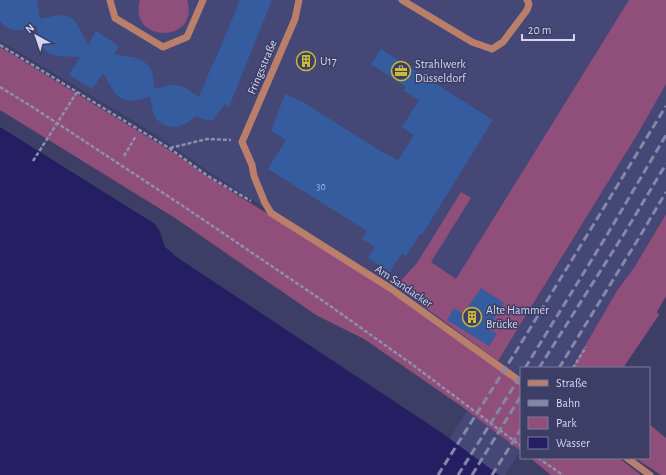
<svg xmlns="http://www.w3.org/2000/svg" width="666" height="475" font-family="'Alegreya Sans',sans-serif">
	<rect width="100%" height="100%" fill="#3c3e66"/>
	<!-- built -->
	<g fill="#454776">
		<polygon points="0,0 634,0 436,316 212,174 155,134 0,41"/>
		<polygon points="666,84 666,214 634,268 618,289 572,368 521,368 521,450 505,475 427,475 531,308 640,130"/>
	</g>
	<!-- green -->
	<g fill="#904e7b">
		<path d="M140 0H187C201 44 127 44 140 0Z"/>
		<polygon points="629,0 666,0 666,84 640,130 498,361 396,286 417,263 461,192 471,198 431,262 456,279"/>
		<polygon points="0,47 169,150 208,177 390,289 521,384 521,451 461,406 364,339 316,315 175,218 0,110"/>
		<polygon points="666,214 666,296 657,312 659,315 625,365 624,368 572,368 618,289 634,268"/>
		<polygon points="649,424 666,438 666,475 661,475 635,458 649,458"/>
		<polygon points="530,458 619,458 641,475 551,475"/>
	</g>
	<!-- water -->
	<polygon fill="#251e63" points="0,127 155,224 160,232 165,247 178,258 442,433 499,475 0,475"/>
	<!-- building -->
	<g fill="#355c9e">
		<polygon points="0,0 37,0 40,19 57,15 67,16 73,19 77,24 88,45 96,31 119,46 114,54 137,58 143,61 148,65 152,72 155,89 170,85 177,85 184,87 199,97 213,63 214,63 240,0 272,0 229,107 225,104 213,120 208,121 205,120 196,116 186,124 176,127 165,126 156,119 153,112 150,97 132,101 125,100 119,97 114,92 103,73 92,89 69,75 80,57 57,56 48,53 43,48 40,42 36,25 22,30 12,30 6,27 0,21"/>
		<polygon points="381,49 493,120 422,235 420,234 406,256 402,253 390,272 368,258 375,247 362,239 367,231 268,169 286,140 271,131 285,94 303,102 382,152 398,160 414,135 402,127 419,100 404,91 406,87 371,64"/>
		<polygon points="481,288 504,303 488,329 497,334 489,346 447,320 454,308 463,314"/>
	</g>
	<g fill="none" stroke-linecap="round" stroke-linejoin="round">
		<!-- path -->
		<g stroke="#8d8faf" stroke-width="2.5" stroke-dasharray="4 2" stroke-linecap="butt">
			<polyline points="0,45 169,148 208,176 251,201"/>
			<polyline points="0,87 34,108 186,208 326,303 413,365 521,446"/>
			<polyline points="170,148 207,139 231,140"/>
			<polyline points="124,156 136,136"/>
			<polyline points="33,161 77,92"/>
			<polyline points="573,368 586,347"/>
			<polyline points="538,458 563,475"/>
		</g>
		<!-- minor -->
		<g stroke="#b97f6a" stroke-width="7">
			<polyline points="110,0 115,18 163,47 187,37 203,0"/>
			<polyline points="299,0 295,19 242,142 252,165 254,176 265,203 271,213 390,288 521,382"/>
			<polyline points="402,0 472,42 492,49 503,42 527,10 529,4 527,0"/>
			<polyline points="627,458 650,475"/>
		</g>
		<!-- rail -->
		<g stroke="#8587a8" stroke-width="3" stroke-dasharray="8 4" stroke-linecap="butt">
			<polyline points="525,368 607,235 666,135"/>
			<polyline points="539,368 627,229 666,164"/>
			<polyline points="559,368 640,236 666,192"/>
			<polyline points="438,475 515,353 666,106"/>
			<polyline points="458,475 521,375"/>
			<polyline points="472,475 521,396"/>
			<polyline points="492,475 521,429"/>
		</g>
	</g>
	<!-- icons -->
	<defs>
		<symbol id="building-ring" viewBox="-11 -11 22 22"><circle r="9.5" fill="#3c3e66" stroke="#ccb938" stroke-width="1.5"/><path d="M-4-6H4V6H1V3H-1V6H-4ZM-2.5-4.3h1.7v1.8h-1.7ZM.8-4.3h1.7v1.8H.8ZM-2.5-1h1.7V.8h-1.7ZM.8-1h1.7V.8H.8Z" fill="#ccb938"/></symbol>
		<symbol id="office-ring" viewBox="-11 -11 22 22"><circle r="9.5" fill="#3c3e66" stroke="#ccb938" stroke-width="1.5"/><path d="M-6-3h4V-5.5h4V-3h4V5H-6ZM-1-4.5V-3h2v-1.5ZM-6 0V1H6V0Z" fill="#ccb938"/></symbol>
	</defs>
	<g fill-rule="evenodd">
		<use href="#building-ring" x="295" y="50" width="22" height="22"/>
		<use href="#office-ring" x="390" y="60" width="22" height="22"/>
		<use href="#building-ring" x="461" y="306" width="22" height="22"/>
	</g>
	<g text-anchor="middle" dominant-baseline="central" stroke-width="3" stroke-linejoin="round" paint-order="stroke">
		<!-- number labels -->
		<g font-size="10" fill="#acb8db">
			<text x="321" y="187">30</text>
		</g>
		<!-- poi labels -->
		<g font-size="12" fill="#d4d6ef" stroke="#3c3e66" text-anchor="start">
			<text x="320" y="61">U17</text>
			<text x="415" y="64">Strahlwerk<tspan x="415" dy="14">Düsseldorf</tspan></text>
			<text x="486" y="310">Alte Hammer<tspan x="486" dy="14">Brücke</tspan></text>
		</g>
		<!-- street labels -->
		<g font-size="12" fill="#d4d6ef" stroke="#3c3e66">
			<text transform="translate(262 67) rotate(-67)">Fringsstraße</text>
			<text transform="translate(404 286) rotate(34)">Am Sandacker</text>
		</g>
	</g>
	<!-- legend -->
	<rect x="520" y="367" width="130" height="92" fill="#3c3e66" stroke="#797b9d"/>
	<rect x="528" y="380" width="20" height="6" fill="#b97f6a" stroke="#797b9d"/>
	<text x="556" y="387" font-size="12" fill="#d4d6ef">Straße</text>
	<rect x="528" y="400" width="20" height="6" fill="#8587a8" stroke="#797b9d"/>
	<text x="556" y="407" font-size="12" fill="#d4d6ef">Bahn</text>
	<rect x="528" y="417" width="20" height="12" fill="#904e7b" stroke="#797b9d"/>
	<text x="556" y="427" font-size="12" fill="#d4d6ef">Park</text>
	<rect x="528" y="437" width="20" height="12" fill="#251e63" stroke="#797b9d"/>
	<text x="556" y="447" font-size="12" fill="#d4d6ef">Wasser</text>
	<!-- north arrow -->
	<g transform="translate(36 36) rotate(320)" stroke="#3c3e66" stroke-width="3" paint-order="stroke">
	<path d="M0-3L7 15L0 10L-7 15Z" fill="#d4d6ef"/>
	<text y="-6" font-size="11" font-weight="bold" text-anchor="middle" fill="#d4d6ef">N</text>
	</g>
	<!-- scale -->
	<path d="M522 34v6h52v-6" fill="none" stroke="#d4d6ef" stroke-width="2"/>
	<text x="528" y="34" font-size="12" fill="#d4d6ef" stroke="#3c3e66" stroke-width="3" paint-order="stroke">20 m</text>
</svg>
